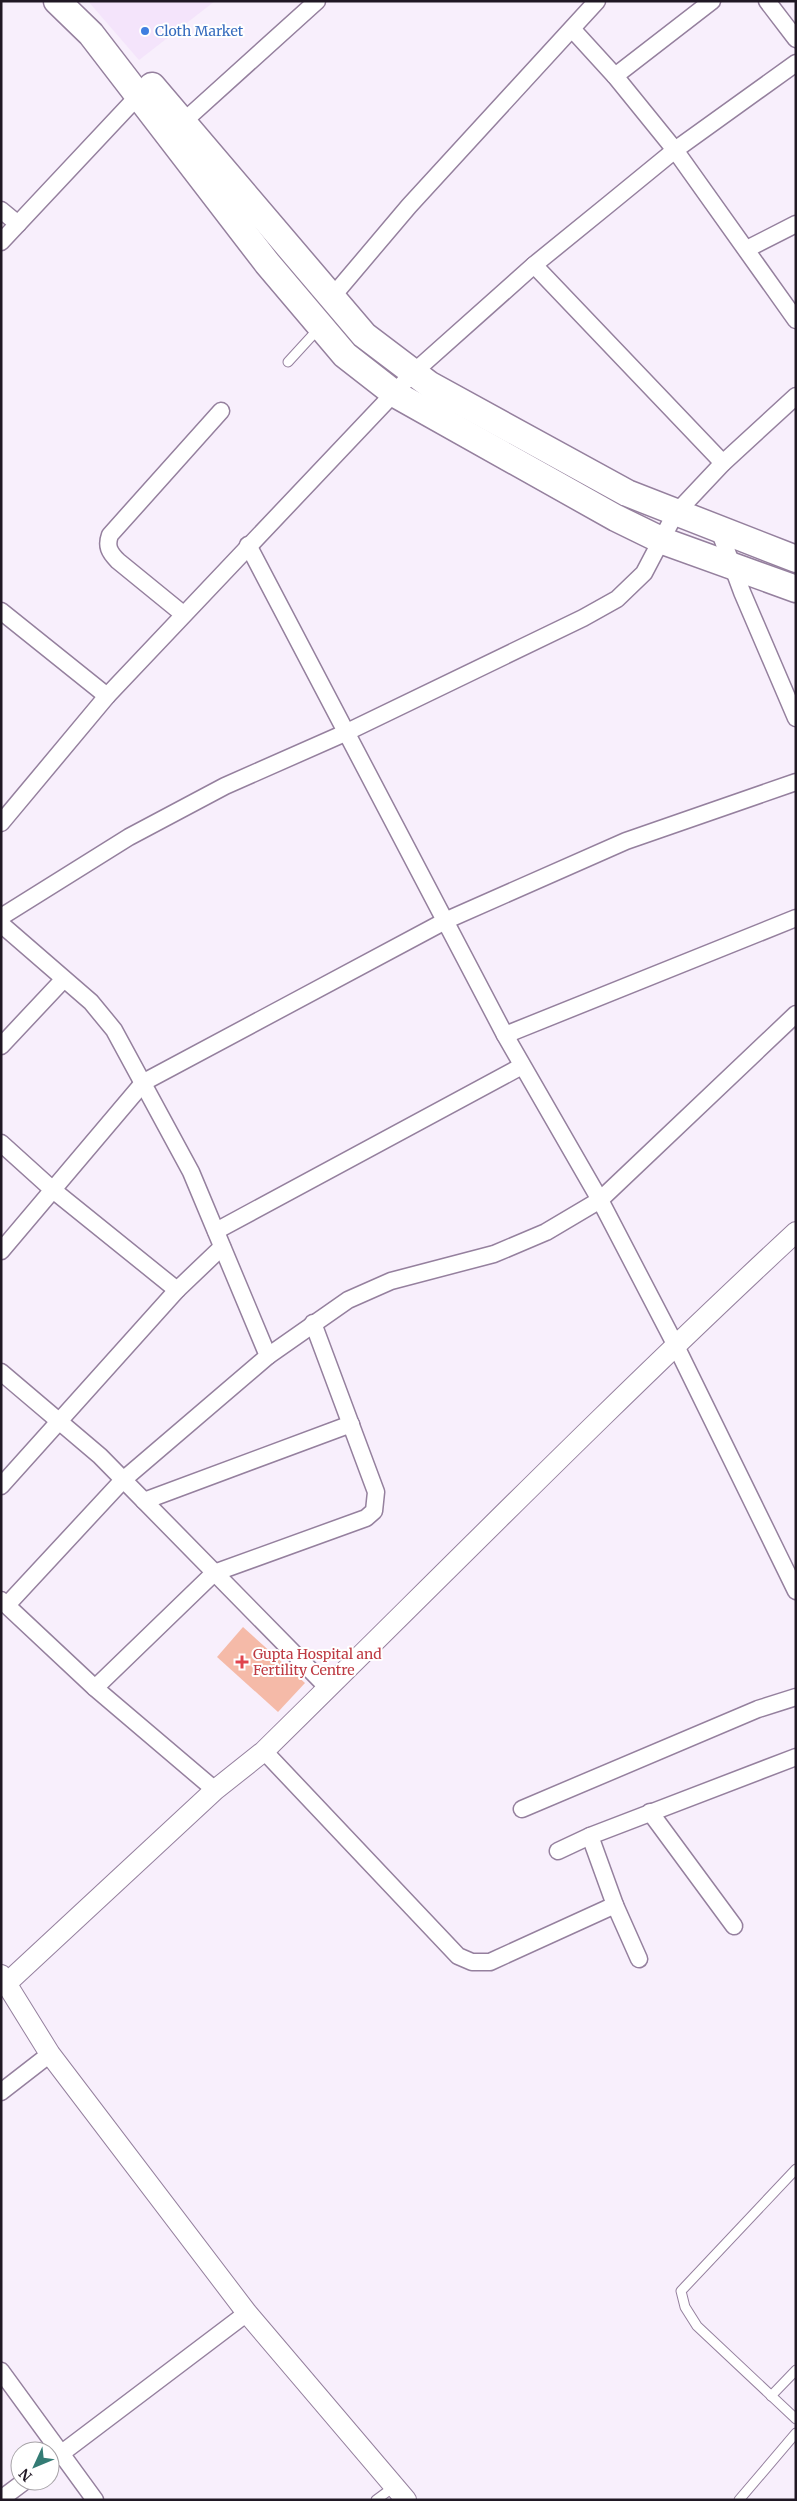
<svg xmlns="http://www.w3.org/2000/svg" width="797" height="2501" font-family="Merriweather,serif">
	<rect width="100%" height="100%" fill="#f8effc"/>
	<!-- built -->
	<polygon fill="#f4e4fb" points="88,1 215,1 139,60"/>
	<!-- building -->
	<polygon fill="#f5baa8" points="243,1627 305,1683 278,1712 217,1657"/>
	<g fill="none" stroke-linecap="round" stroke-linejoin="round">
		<defs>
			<g id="service">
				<polyline points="288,362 320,327"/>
				<polyline points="796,2169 681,2291 685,2307 697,2326 796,2419"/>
				<polyline points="771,2396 796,2370"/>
				<polyline points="376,2500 395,2486"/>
				<polyline points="739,2500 796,2433"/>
			</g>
			<g id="minor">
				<polyline points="767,1 796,39"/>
				<polyline points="573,30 615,76 675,150 796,320"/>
				<polyline points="615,76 712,1"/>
				<polyline points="183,122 317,1"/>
				<polyline points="1,210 18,224"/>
				<polyline points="1,242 138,96"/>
				<polyline points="747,249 796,224"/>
				<polyline points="534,265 723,463"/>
				<polyline points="332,297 409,206 597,1"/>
				<polyline points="719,530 742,592 796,718"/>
				<polyline points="248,545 505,1035 600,1200 675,1344 796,1591"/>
				<polyline points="1,611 107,696"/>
				<path d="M183 614 118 561C109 552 106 546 110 535L221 411"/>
				<polyline points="1,823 107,696 414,372 534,265 609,204 675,150 796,63"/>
				<polyline points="1,917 129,837 225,786 345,733 583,618 617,599 644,573 675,514 723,463 796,396"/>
				<polyline points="1,924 91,1002 114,1030 191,1172 268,1356 123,1480 7,1605"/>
				<polyline points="505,1035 796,918"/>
				<polyline points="1,1046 63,980"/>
				<polyline points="1,1143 53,1190 177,1290"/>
				<polyline points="216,1231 522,1066"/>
				<polyline points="1,1251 144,1082 447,920 626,841 796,782"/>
				<polyline points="268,1356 348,1300 391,1281 494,1254 546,1232 600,1200 796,1014"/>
				<polyline points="1,1372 100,1456 328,1688"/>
				<polyline points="1,1486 177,1290 222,1247"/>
				<polyline points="144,1501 351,1424"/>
				<polyline points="1,1600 95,1688 215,1790"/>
				<polyline points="95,1688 214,1573 366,1518 374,1511 376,1492 313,1323"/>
				<polyline points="264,1751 458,1956 472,1962 490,1962 615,1905"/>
				<polyline points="522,1809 758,1709 796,1697"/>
				<polyline points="650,1812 734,1926"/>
				<polyline points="590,1836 615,1905 639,1959"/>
				<polyline points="558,1851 590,1836 796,1757"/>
				<polyline points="1,2092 50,2054"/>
				<polyline points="1,2371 95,2500"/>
				<polyline points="50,2462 247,2313"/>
				<polyline points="1,2499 25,2481"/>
			</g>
			<g id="tertiary">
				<polyline points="1,1975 50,2054 247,2313 406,2500"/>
				<path d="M7 1983 215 1790 264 1751C441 1577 614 1401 796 1232"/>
			</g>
			<g id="primary">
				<polyline points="57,1 91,34 267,263 345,355 395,394 616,518 663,541 796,589"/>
				<polyline points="152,86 364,335 430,385 627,493 796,559"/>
			</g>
		</defs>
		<!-- service casing -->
		<use href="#service" stroke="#95809e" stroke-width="11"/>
		<!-- minor casing -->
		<use href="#minor" stroke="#95809e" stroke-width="19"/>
		<!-- tertiary casing -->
		<use href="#tertiary" stroke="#95809e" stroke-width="22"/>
		<!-- primary casing -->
		<use href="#primary" stroke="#95809e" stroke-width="29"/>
		<!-- service -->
		<use href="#service" stroke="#fff" stroke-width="9"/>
		<!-- minor -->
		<use href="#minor" stroke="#fff" stroke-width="16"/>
		<!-- tertiary -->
		<use href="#tertiary" stroke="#fff" stroke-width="20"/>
		<!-- primary -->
		<use href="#primary" stroke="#fff" stroke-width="26"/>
	</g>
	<!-- markers -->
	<circle fill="#3f7fe0" stroke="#fff" stroke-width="2" cx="145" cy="31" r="5"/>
	<path fill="#e0444e" stroke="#fff" stroke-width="2" d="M239.5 1654.5h5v5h5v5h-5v5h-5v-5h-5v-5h5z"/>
	<g text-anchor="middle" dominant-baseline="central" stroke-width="4" stroke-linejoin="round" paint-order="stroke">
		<!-- shop labels -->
		<g font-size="14" fill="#366cbe" stroke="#fff" text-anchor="start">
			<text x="155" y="31">Cloth Market</text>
		</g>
		<!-- health labels -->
		<g font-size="14" fill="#be3a42" stroke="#fff" text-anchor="start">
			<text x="253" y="1654">Gupta Hospital and<tspan x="253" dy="16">Fertility Centre</tspan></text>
		</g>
	</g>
	<!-- border -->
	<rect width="797" height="2501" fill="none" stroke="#201824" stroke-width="5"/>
	<!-- north arrow -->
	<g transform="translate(35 2466) rotate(226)"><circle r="24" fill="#ffffff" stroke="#a6a3a7"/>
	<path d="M0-4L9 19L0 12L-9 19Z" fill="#347c75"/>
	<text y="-8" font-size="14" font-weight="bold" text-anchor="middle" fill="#201824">N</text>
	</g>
</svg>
